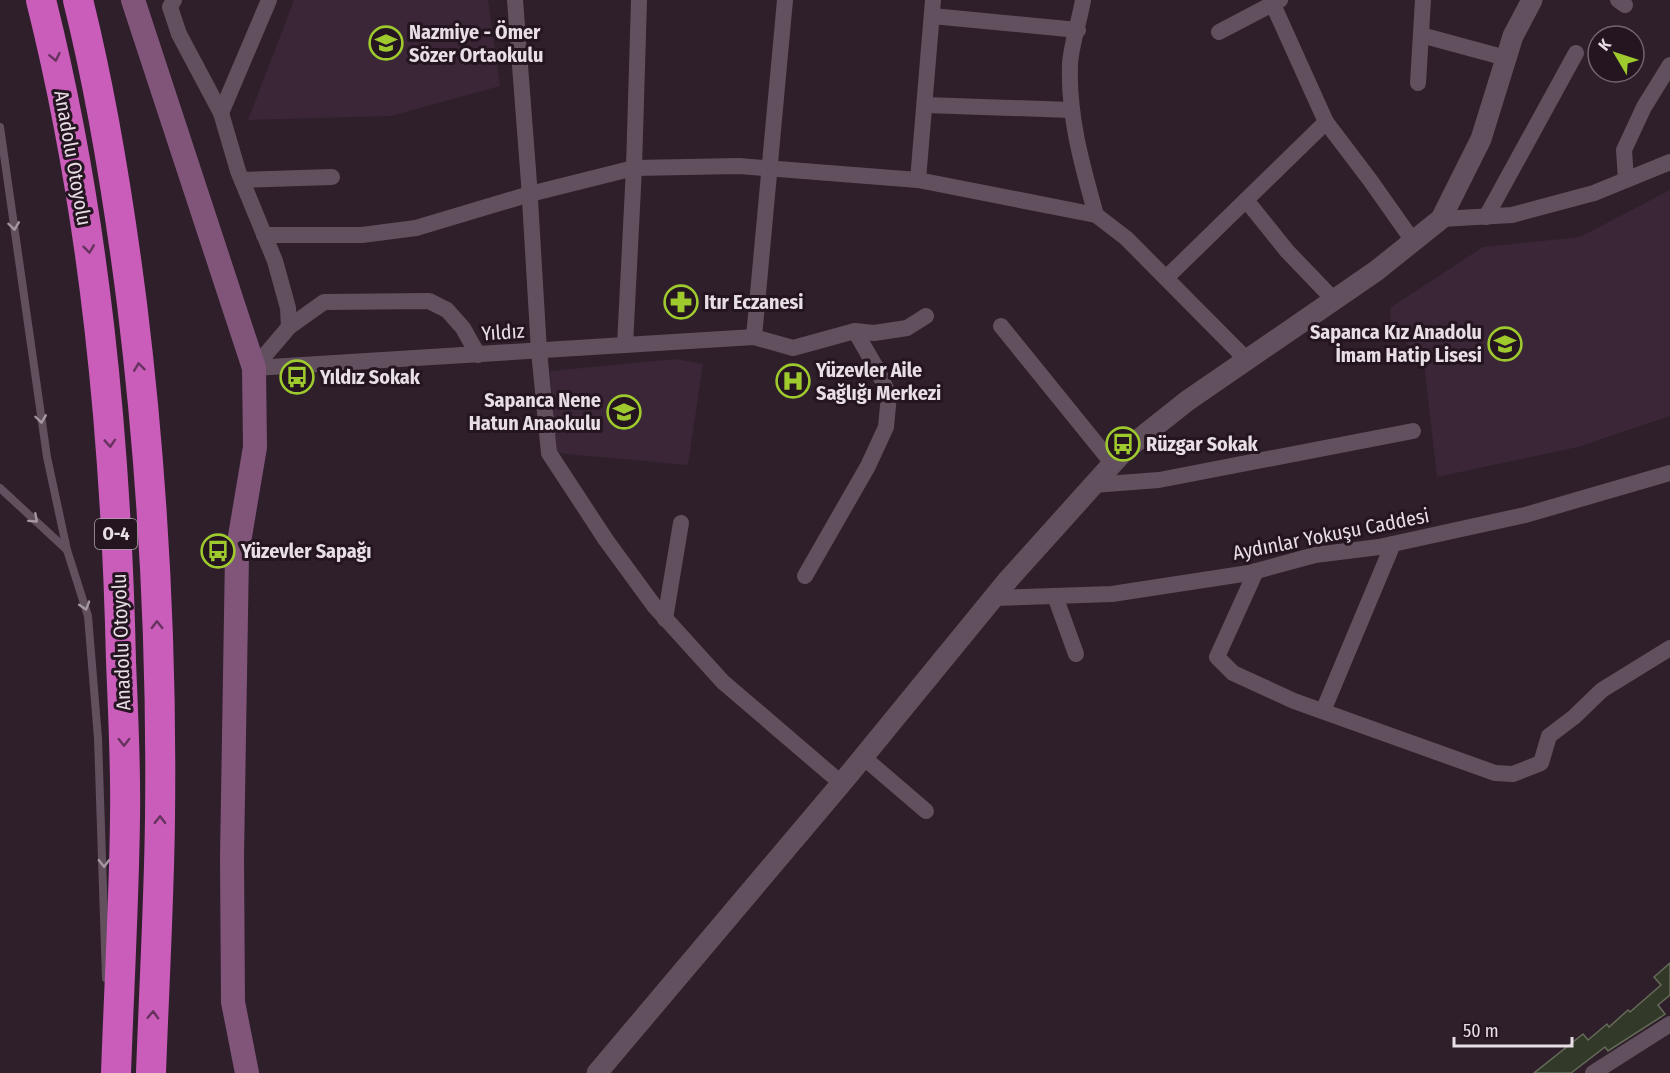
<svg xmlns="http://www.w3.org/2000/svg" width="1670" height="1073" font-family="'Fira Sans Condensed',sans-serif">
	<rect width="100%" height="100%" fill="#2e1f2b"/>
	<!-- built -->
	<g fill="#3a2636">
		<polygon points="294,0 488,0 500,86 391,116 248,120"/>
		<polygon points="1670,190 1670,416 1578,447 1437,477 1424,364 1391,325 1390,308 1483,247 1580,237"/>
		<polygon points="676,359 703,364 688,465 556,453 550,371"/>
	</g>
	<!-- building -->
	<polygon fill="#333928" stroke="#656c59" stroke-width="1.5" points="1670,963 1670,995 1658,1005 1665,1014 1661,1017 1608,1051 1605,1047 1571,1073 1534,1073 1583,1034 1588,1040 1607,1024 1609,1027 1628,1010 1630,1012 1661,985 1654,977"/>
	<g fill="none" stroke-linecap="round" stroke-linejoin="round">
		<!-- service -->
		<g stroke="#62505e" stroke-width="8">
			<polyline points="0,127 47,457 67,550 88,616 98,738 106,978"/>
			<polyline points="0,488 66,549"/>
		</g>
		<!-- minor -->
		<g stroke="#62505e" stroke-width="16">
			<polyline points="174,0 170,7 179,34 221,113 238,171 275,261 288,308 289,327 254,368"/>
			<polyline points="515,0 529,183 539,351 549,453 606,540 655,607 723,682 841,783"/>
			<path d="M1083 0C1080 19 1071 45 1070 64 1068 116 1082 165 1096 215"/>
			<polyline points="1618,0 1625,5"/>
			<polyline points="932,16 1078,30"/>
			<polyline points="1219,32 1280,0"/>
			<polyline points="1421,35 1506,58"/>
			<polyline points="1418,83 1423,0"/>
			<polyline points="925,105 1071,110"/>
			<polyline points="221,113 269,0"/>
			<polyline points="1326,122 1370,180 1413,241"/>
			<polyline points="242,180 332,177"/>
			<polyline points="918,180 933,0"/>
			<polyline points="1626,180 1624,150 1644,107 1670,65"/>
			<polyline points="1246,200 1287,251 1334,300"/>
			<polyline points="1486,217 1576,53"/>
			<polyline points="1441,219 1512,215 1594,193 1670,162"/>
			<polyline points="264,235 362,235 416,228 530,194 634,168 739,166 918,180 1096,215 1126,238 1247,360"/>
			<polyline points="1166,278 1326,122 1271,0"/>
			<polyline points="1001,326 1112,463"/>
			<polyline points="289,327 324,302 429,301 447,310 463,328 478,355"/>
			<polyline points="754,337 785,0"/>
			<polyline points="625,345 634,168 639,0"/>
			<polyline points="254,368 754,337 793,348 855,331 874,333 907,328 926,316"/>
			<polyline points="1093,485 1159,480 1413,431"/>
			<polyline points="1256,571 1217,657 1233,673 1294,701 1495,773 1513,774 1541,763 1549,736 1574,717 1602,690 1670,648"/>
			<polyline points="805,576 868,466 886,427 889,395 878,371 855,331"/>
			<polyline points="1055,596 1076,654"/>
			<polyline points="994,598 1112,594 1249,573 1315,555 1379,547 1525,515 1670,473"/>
			<polyline points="665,619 681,523"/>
			<polyline points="1323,711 1393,544"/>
			<polyline points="863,757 926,811"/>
			<polyline points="1593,1073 1670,1024"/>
		</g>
		<!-- tertiary -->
		<polyline stroke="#62505e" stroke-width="21" points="597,1073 846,778 1008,580 1124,451 1187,401 1376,271 1441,219 1481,139 1513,36 1532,0"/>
		<!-- secondary -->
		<polyline stroke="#81547a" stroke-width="24" points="133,0 254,368 255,447 237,554 232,857 233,1002 247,1073"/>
		<!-- motorway -->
		<g stroke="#ca5dba" stroke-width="30">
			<path d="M41 0C95 216 116 439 121 661 123 713 126 766 125 818 124 903 119 988 116 1073"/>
			<path d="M78 0C103 100 119 202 132 304 153 475 162 647 160 818 159 903 154 988 151 1073"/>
		</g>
	</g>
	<!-- one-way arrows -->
	<defs><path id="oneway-chevron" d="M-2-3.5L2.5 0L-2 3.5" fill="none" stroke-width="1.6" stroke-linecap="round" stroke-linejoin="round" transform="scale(1.5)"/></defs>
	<g stroke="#66325e">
		<use href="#oneway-chevron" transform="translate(55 57) rotate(78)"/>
		<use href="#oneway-chevron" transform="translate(89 249) rotate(83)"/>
		<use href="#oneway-chevron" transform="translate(139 367) rotate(-97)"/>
		<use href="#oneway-chevron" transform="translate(110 443) rotate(86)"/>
		<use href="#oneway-chevron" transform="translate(157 625) rotate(-91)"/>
		<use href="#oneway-chevron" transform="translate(124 742) rotate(89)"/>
		<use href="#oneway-chevron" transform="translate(160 820) rotate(-89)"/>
		<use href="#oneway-chevron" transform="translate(153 1015) rotate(-88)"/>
	</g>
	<g stroke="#a597a2">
		<use href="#oneway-chevron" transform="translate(14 226) rotate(82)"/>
		<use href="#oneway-chevron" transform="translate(41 419) rotate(82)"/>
		<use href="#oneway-chevron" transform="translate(34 519) rotate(42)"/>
		<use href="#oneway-chevron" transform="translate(85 606) rotate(73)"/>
		<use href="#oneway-chevron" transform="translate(104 863) rotate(89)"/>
	</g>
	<!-- icons -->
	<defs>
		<symbol id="school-ring" viewBox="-11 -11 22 22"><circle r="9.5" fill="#241521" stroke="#9eca2e" stroke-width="1.5"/><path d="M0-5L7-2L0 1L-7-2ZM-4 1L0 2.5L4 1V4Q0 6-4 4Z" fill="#9eca2e"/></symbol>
		<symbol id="pharmacy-ring" viewBox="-11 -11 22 22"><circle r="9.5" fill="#241521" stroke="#9eca2e" stroke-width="1.5"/><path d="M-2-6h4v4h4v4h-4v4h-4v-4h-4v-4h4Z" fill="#9eca2e"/></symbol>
		<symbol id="bus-ring" viewBox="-11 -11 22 22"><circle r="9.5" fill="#241521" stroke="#9eca2e" stroke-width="1.5"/><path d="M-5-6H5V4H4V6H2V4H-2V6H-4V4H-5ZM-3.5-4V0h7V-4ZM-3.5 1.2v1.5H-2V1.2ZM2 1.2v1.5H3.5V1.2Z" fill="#9eca2e"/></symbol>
		<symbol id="hospital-ring" viewBox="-11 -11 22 22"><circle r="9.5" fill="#241521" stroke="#9eca2e" stroke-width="1.5"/><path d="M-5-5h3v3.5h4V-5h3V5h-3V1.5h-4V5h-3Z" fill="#9eca2e"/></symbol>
	</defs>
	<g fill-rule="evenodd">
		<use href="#school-ring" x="367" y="24" width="38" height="38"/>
		<use href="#pharmacy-ring" x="662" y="283" width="38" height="38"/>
		<use href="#school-ring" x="1486" y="325" width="38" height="38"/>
		<use href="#bus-ring" x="278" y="358" width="38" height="38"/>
		<use href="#hospital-ring" x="774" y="362" width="38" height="38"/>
		<use href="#school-ring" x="605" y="393" width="38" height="38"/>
		<use href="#bus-ring" x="1104" y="425" width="38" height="38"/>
		<use href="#bus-ring" x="199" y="532" width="38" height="38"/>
	</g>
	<g text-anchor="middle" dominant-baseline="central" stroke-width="6" stroke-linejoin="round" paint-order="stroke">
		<!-- shield labels -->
		<rect fill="#241521" stroke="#ada2ab" stroke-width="1.5" x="95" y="519" width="42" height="30" rx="4.5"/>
		<g font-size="18" font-weight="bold" fill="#e8dee6">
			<text x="116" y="534">O-4</text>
		</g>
		<!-- poi labels -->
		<g font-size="20" font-weight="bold" fill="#e8dee6" stroke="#241521" text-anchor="start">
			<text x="409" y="32">Nazmiye - Ömer<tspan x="409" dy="23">Sözer Ortaokulu</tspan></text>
			<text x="704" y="302">Itır Eczanesi</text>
			<text x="1482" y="332" text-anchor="end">Sapanca Kız Anadolu<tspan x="1482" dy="23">İmam Hatip Lisesi</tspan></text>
			<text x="816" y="370">Yüzevler Aile<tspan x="816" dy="23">Sağlığı Merkezi</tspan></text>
			<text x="320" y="377">Yıldız Sokak</text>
			<text x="601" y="400" text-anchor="end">Sapanca Nene<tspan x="601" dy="23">Hatun Anaokulu</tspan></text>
			<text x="1146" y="444">Rüzgar Sokak</text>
			<text x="241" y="551">Yüzevler Sapağı</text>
		</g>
		<!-- street labels -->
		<g font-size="20" fill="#e8dee6" stroke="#241521">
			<text transform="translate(73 158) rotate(80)">Anadolu Otoyolu</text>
			<text transform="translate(503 332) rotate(-4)">Yıldız</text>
			<text transform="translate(1331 534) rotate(-11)">Aydınlar Yokuşu Caddesi</text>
			<text transform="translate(121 642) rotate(-92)">Anadolu Otoyolu</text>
		</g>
	</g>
	<!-- north arrow -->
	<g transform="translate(1616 54) rotate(309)"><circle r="28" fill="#241521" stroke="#726570" stroke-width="1.5"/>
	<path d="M0-4.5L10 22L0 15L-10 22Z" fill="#9eca2e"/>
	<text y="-9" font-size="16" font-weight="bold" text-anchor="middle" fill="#e8dee6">K</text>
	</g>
	<!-- scale -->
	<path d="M1454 1037v9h118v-9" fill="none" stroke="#e8dee6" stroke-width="3"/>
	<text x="1463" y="1037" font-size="18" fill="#e8dee6" stroke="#241521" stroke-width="4.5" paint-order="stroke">50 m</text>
</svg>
